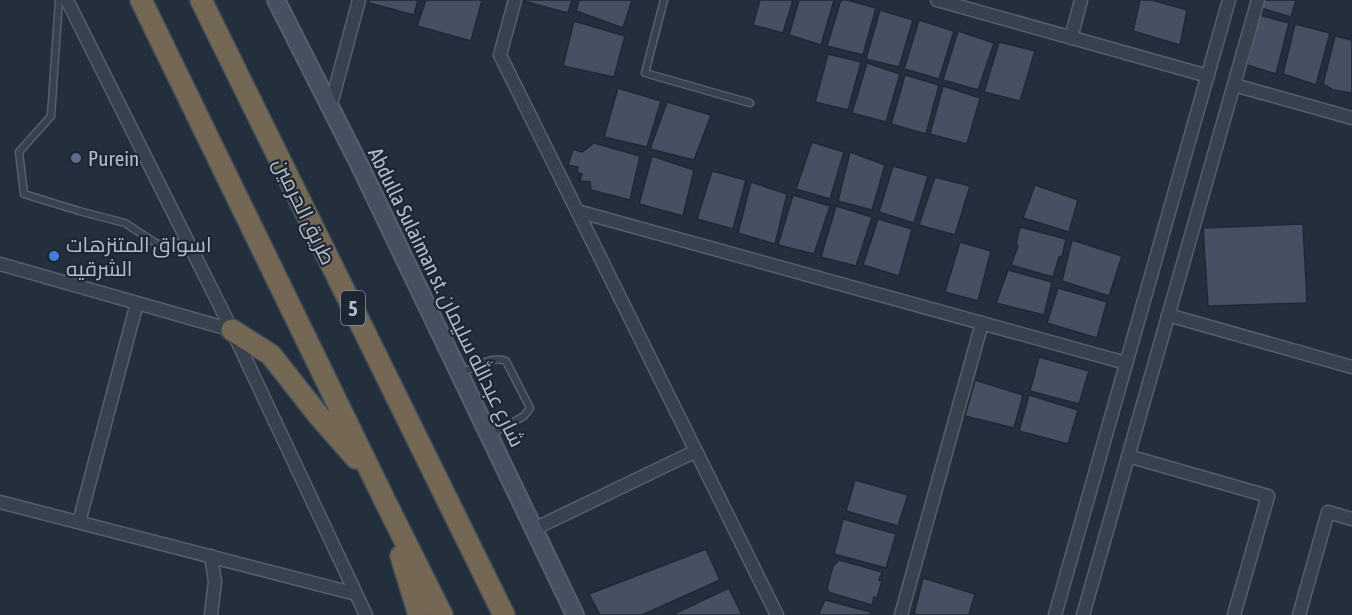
<svg xmlns="http://www.w3.org/2000/svg" width="1352" height="615" font-family="'Asap Condensed',Cairo,sans-serif">
	<rect width="100%" height="100%" fill="#242f3e"/>
	<!-- building -->
	<g fill="#455162" stroke="#1f2835" stroke-width="1.5">
		<polygon points="369,0 418,0 414,15 369,3"/>
		<polygon points="426,0 482,0 471,41 417,26"/>
		<polygon points="523,0 572,0 568,13 523,1"/>
		<polygon points="579,0 632,0 623,28 576,11"/>
		<polygon points="760,0 793,0 783,33 753,25"/>
		<polygon points="799,0 834,0 821,45 789,35"/>
		<polygon points="841,0 847,0 876,8 863,55 827,46"/>
		<polygon points="1140,0 1152,0 1187,10 1180,45 1133,31"/>
		<polygon points="1263,0 1296,0 1291,17 1261,8"/>
		<polygon points="880,10 913,20 899,67 866,59"/>
		<polygon points="1259,15 1289,23 1276,74 1247,65"/>
		<polygon points="919,20 954,31 939,79 904,69"/>
		<polygon points="574,21 625,36 614,77 563,66"/>
		<polygon points="1295,24 1330,33 1316,85 1283,74"/>
		<polygon points="958,31 994,43 978,90 943,80"/>
		<polygon points="1335,36 1352,40 1352,93 1333,90 1323,84"/>
		<polygon points="999,42 1035,51 1020,101 984,92"/>
		<polygon points="828,54 861,62 848,110 815,102"/>
		<polygon points="867,63 900,74 886,122 852,113"/>
		<polygon points="905,75 939,85 926,134 891,124"/>
		<polygon points="943,86 980,98 967,144 930,134"/>
		<polygon points="618,88 661,101 647,147 604,137"/>
		<polygon points="667,102 711,115 694,160 650,149"/>
		<polygon points="812,142 844,152 830,199 796,189"/>
		<polygon points="594,143 640,156 630,200 591,190 590,182 580,181 582,174 577,172 578,167 568,165 573,149 582,152"/>
		<polygon points="850,152 885,165 872,210 838,201"/>
		<polygon points="652,156 694,170 683,216 639,204"/>
		<polygon points="893,166 928,176 914,223 879,212"/>
		<polygon points="712,171 746,180 733,229 697,219"/>
		<polygon points="935,177 970,186 955,235 919,225"/>
		<polygon points="751,182 787,194 775,244 738,233"/>
		<polygon points="1035,185 1078,200 1069,232 1023,218"/>
		<polygon points="793,195 830,206 814,254 778,245"/>
		<polygon points="836,206 872,217 856,266 821,257"/>
		<polygon points="878,219 912,229 899,276 863,265"/>
		<polygon points="1303,224 1307,303 1208,306 1203,228"/>
		<polygon points="1020,227 1066,239 1062,257 1059,257 1053,277 1011,265 1018,246 1016,243"/>
		<polygon points="1072,240 1122,256 1109,296 1062,281"/>
		<polygon points="960,242 991,251 978,301 945,292"/>
		<polygon points="1008,270 1052,282 1044,315 996,303"/>
		<polygon points="1058,288 1107,302 1097,338 1047,323"/>
		<polygon points="1039,357 1089,371 1079,404 1030,391"/>
		<polygon points="975,380 1023,395 1014,428 965,416"/>
		<polygon points="1029,395 1078,410 1068,444 1019,431"/>
		<polygon points="855,480 908,495 898,526 846,511"/>
		<polygon points="843,519 896,534 886,568 834,554"/>
		<polygon points="706,549 720,580 642,615 600,615 589,594"/>
		<polygon points="839,560 882,572 879,580 882,581 877,598 874,597 872,605 831,593 829,592 827,588 833,566"/>
		<polygon points="923,578 975,594 969,615 919,615 914,614"/>
		<polygon points="729,588 742,615 672,615"/>
		<polygon points="825,600 871,612 870,615 818,615"/>
	</g>
	<g fill="none" stroke-linecap="round" stroke-linejoin="round">
		<defs>
			<g id="service">
				<polyline points="59,0 51,116 19,152 24,194 79,211 125,223 157,244 188,242"/>
				<polyline points="664,0 645,73 750,103"/>
				<path d="M460 374C473 368 492 355 506 361L530 408 524 416 490 435"/>
			</g>
			<g id="minor">
				<polyline points="67,0 232,330 366,615"/>
				<polyline points="515,0 500,55 777,615"/>
				<polyline points="937,0 1208,76"/>
				<polyline points="1071,38 1081,0"/>
				<polyline points="1234,85 1352,118"/>
				<polyline points="330,108 359,0"/>
				<polyline points="577,211 1126,363"/>
				<polyline points="0,264 232,330"/>
				<polyline points="1168,315 1352,367"/>
				<polyline points="1128,456 1268,496 1234,615"/>
				<polyline points="0,502 356,594"/>
				<polyline points="79,522 137,303"/>
				<polyline points="534,529 696,451"/>
				<polyline points="211,615 215,581 211,556"/>
				<polyline points="901,615 982,323"/>
				<polyline points="1055,615 1229,0"/>
				<polyline points="1083,615 1258,0"/>
				<polyline points="1299,615 1328,512 1352,519"/>
			</g>
			<polyline id="secondary" points="276,0 361,168 575,615"/>
			<g id="motorway">
				<polyline points="141,0 385,501 442,615"/>
				<polyline points="201,0 504,615"/>
				<polyline points="232,330 271,355 319,416 356,458"/>
				<polyline points="401,556 419,615"/>
			</g>
		</defs>
		<!-- service casing -->
		<use href="#service" stroke="#565f6c" stroke-width="9"/>
		<!-- minor casing -->
		<use href="#minor" stroke="#565f6c" stroke-width="15"/>
		<!-- secondary casing -->
		<use href="#secondary" stroke="#565f6c" stroke-width="20"/>
		<!-- motorway casing -->
		<use href="#motorway" stroke="#434c59" stroke-width="24"/>
		<!-- service -->
		<use href="#service" stroke="#38414e" stroke-width="6"/>
		<!-- minor -->
		<use href="#minor" stroke="#38414e" stroke-width="12"/>
		<!-- secondary -->
		<use href="#secondary" stroke="#465061" stroke-width="16"/>
		<!-- motorway -->
		<use href="#motorway" stroke="#746855" stroke-width="21"/>
	</g>
	<!-- markers -->
	<circle fill="#5c6f8a" stroke="#1d2633" stroke-width="2" cx="76" cy="158" r="6"/>
	<circle fill="#3f7fe0" stroke="#1d2633" stroke-width="2" cx="54" cy="256" r="6"/>
	<g text-anchor="middle" dominant-baseline="central" stroke-width="4.5" stroke-linejoin="round" paint-order="stroke">
		<!-- shield labels -->
		<rect fill="#1d2633" stroke="#878f9c" stroke-width="1.5" x="341" y="291" width="24" height="34" rx="4.5"/>
		<g font-size="20" font-weight="bold" fill="#b4bcc9">
			<text x="353" y="308">5</text>
		</g>
		<!-- poi labels -->
		<g font-size="21" fill="#b4bcc9" stroke="#1d2633" text-anchor="start">
			<text x="88" y="158">Purein</text>
			<text x="66" y="244">اسواق المتنزهات<tspan x="66" dy="24">الشرقيه</tspan></text>
		</g>
		<!-- street labels -->
		<g font-size="21" fill="#b4bcc9" stroke="#1d2633">
			<text transform="translate(305 211) rotate(64)">طريق الحرمين</text>
			<text transform="translate(447 297) rotate(64)">Abdulla Sulaiman st. شارع عبدالله سليمان</text>
		</g>
	</g>
</svg>
